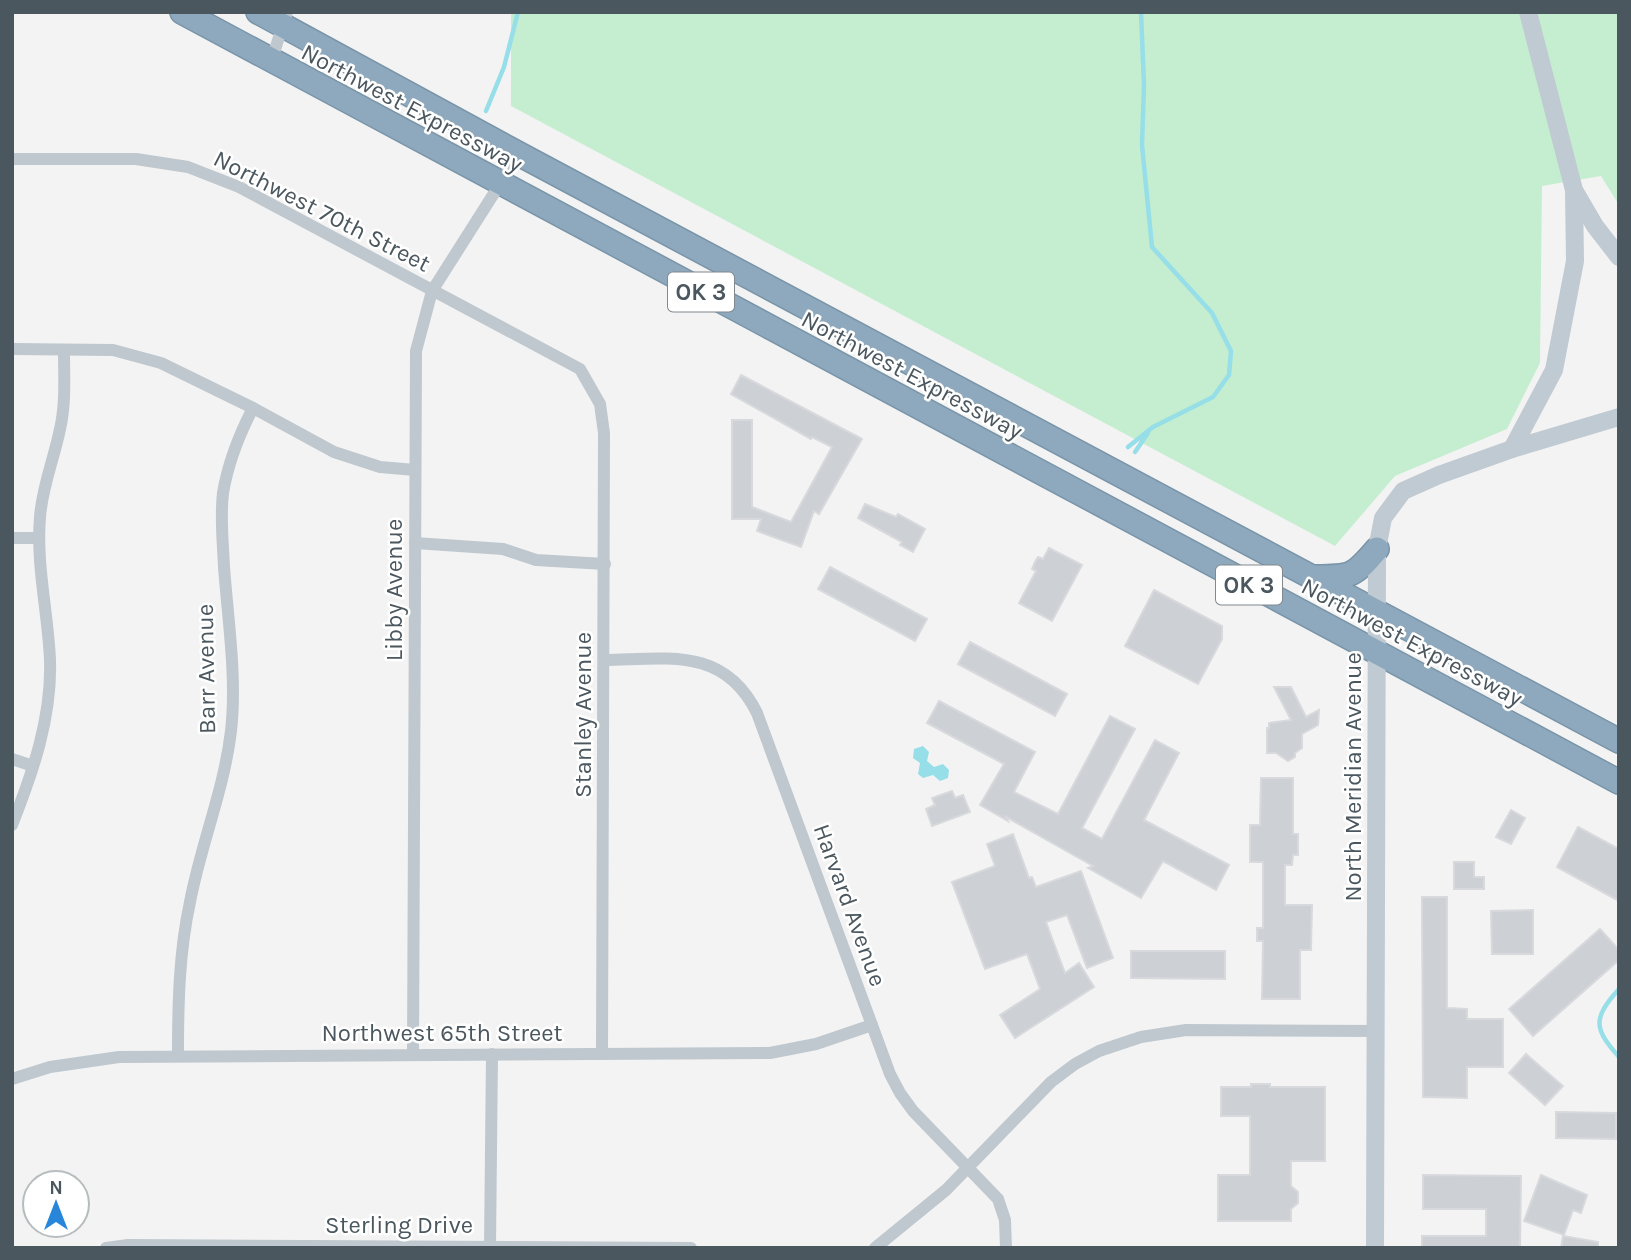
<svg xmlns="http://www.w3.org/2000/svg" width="1631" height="1260" font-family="Karla,sans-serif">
	<rect width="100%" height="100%" fill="#f4f3f3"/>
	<!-- green -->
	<polygon fill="#c5eed1" points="511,12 1619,12 1619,205 1601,176 1542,186 1540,363 1507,429 1395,476 1335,546 511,106"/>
	<!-- water -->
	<polygon fill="#96dee8" points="923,746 929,752 927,761 934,767 943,764 949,770 948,778 940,781 933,775 923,778 918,774 920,763 913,758 914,749"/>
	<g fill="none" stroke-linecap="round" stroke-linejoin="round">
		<!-- stream -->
		<g stroke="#96dee8" stroke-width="4.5">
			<polyline points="486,111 504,67 518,12"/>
			<polyline points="1128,447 1153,427 1213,397 1229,375 1231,351 1212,313 1152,247 1142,145 1144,85 1141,12"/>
			<polyline points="1135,452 1148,433"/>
			<path d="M1619 989C1593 1018 1593 1028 1619 1057"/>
		</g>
	</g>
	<!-- building -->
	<g fill="#cdd0d4" stroke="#d7d9dd" stroke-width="2">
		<polygon points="741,375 862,439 819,514 814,511 801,547 757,531 761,519 732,519 732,420 752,420 752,507 791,522 832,447 812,437 811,439 731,394"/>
		<polygon points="865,504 896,517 898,514 925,529 913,552 900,545 902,542 858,518"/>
		<polygon points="1049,548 1082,565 1052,621 1019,603 1036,571 1032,569 1035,562 1038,557 1043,559"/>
		<polygon points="830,567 927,619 915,641 818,589"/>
		<polygon points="1154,590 1222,626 1222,639 1198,684 1125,646"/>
		<polygon points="970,642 1067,694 1055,716 958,664"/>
		<polygon points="1274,687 1291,687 1306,717 1319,710 1318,725 1302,734 1302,748 1295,753 1295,757 1288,761 1276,753 1267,753 1267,728 1269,728 1269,723 1291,720"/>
		<polygon points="939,701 1035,752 1014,792 1058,814 1110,716 1135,729 1082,828 1102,839 1155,740 1179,753 1144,820 1229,865 1216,890 1163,861 1141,898 1088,868 1093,866 1006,817 1008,821 980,805 1004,764 927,723"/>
		<polygon points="1261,778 1293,778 1293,834 1298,834 1298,855 1293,855 1292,865 1285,865 1285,905 1312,905 1311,950 1300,950 1300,999 1262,999 1263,941 1257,941 1257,928 1263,928 1263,862 1250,862 1250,825 1260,825"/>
		<polygon points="952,791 955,798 963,795 970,812 932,826 926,809 935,805 932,798"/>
		<polygon points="1511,810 1525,818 1511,844 1496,837"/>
		<polygon points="1578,827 1619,849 1619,901 1557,867"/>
		<polygon points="1013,834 1029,878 1032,877 1036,887 1081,871 1113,958 1087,968 1067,915 1046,922 1065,973 1079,963 1094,987 1015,1038 1000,1015 1040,989 1027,954 985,969 952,882 995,866 987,844"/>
		<polygon points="1454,862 1474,862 1474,877 1484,877 1484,889 1454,889"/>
		<polygon points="1422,897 1447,897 1447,1008 1467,1009 1467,1019 1503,1019 1503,1067 1467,1067 1467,1098 1423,1097"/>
		<polygon points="1533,910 1533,954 1492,954 1491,911"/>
		<polygon points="1600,929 1619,950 1619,960 1533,1036 1509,1009"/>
		<polygon points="1131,951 1225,951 1225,979 1131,978"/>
		<polygon points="1526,1054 1563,1086 1545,1105 1509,1073"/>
		<polygon points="1251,1084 1270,1084 1270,1087 1325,1087 1325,1161 1291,1161 1291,1186 1298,1192 1298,1203 1291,1209 1291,1221 1218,1221 1218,1175 1250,1175 1250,1116 1221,1116 1221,1087 1251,1087"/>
		<polygon points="1556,1112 1616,1113 1616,1139 1556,1138"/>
		<polygon points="1423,1175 1521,1176 1520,1248 1422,1248 1422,1236 1486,1236 1486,1209 1423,1209"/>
		<polygon points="1541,1175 1587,1195 1581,1213 1573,1210 1564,1235 1524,1221"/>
		<polygon points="1563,1236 1598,1242 1598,1248 1561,1248"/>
	</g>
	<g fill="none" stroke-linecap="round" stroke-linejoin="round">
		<defs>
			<g id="highway">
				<polyline points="182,12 1619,782"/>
				<polyline points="258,12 519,154 1619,741"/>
				<path d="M1316 577C1352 577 1354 576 1377 549"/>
			</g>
		</defs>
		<!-- highway casing -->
		<use href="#highway" stroke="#7995a9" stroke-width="26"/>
		<!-- street -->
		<g stroke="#bfc8ce" stroke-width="12">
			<polyline points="271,62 287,12"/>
			<polyline points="12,159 136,159 188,167 239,187 580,369 600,404 604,433 602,1054"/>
			<polyline points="12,349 113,350 161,363 253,408 334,452 380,467 415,470"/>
			<polyline points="12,538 38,538"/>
			<polyline points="415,543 503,549 536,560 605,564"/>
			<path d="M604 660C667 659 724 646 757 713L890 1074 900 1093 913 1111 998 1199 1005 1220 1006 1248"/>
			<polyline points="12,759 33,766"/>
			<path d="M12 825C33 772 52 717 50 660 48 612 36 566 40 517 42 487 54 459 60 429 66 403 64 376 64 350"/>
			<polyline points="413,1054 416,351 432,291 519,154"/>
			<path d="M178 1055C178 1003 179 953 190 902 201 844 224 790 231 731 237 678 228 621 224 567 223 543 220 517 223 493 228 463 239 435 253 408"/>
			<polyline points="12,1079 50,1067 119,1057 770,1053 816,1044 872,1025"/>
			<polyline points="490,1246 492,1054"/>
			<polyline points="106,1248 128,1245 691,1248"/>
			<polyline points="875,1248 946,1190 1051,1082 1075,1064 1099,1051 1141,1037 1186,1030 1376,1031"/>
		</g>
		<!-- secondary -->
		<g stroke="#c0cad2" stroke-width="18">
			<polyline points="1528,12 1574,190 1595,226 1619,257"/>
			<polyline points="1512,449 1554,370 1575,261 1574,190"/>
			<polyline points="1375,1248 1377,549 1383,518 1403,491 1439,475 1512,449 1619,417"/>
		</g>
		<!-- highway -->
		<use href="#highway" stroke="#8ea9bd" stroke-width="23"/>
	</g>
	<g text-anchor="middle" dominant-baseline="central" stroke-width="5" stroke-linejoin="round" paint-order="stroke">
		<!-- shield labels -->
		<g fill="#fff" stroke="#81898f" stroke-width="2">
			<rect x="668" y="272.5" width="66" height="39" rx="5"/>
			<rect x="1216" y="565.5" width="66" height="39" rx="5"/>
		</g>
		<g font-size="23" font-weight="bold" fill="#4b575f">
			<text x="701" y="292">OK 3</text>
			<text x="1249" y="585">OK 3</text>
		</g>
		<!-- street labels -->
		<g font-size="24" fill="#4b575f" stroke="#fff">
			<text transform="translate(412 108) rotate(28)">Northwest Expressway</text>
			<text transform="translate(322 211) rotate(27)">Northwest 70th Street</text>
			<text transform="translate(912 375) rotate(28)">Northwest Expressway</text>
			<text transform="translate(394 590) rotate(-90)">Libby Avenue</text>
			<text transform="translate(1412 642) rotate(28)">Northwest Expressway</text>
			<text transform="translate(206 669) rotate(-91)">Barr Avenue</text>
			<text transform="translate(583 715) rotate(-90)">Stanley Avenue</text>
			<text transform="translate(1353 777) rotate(-90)">North Meridian Avenue</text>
			<text transform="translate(850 905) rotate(70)">Harvard Avenue</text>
			<text x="442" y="1033">Northwest 65th Street</text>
			<text x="399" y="1225">Sterling Drive</text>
		</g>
	</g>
	<!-- border -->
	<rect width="1631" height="1260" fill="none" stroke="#4b575f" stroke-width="28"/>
	<!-- north arrow -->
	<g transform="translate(56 1204)"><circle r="33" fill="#ffffff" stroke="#b7bcbf" stroke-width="2"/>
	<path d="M0-5L12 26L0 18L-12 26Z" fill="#2786da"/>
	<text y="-10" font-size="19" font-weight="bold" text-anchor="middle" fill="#4b575f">N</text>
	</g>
</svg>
